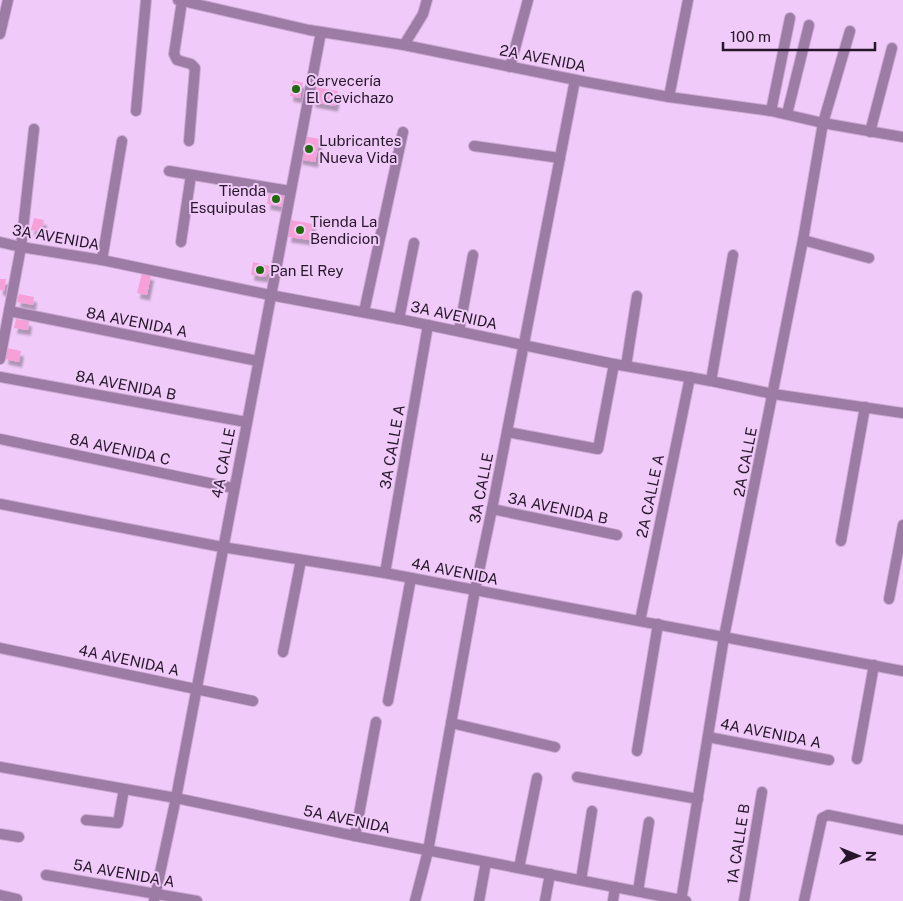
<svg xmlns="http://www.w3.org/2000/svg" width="903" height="901" font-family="'Public Sans',sans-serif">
	<defs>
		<filter id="shadow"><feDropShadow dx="3" dy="5.5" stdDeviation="1" flood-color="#0004"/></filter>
	</defs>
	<rect width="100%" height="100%" fill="#f0cbf9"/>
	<!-- building -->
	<g fill="#f69fd9" filter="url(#shadow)">
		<polygon points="293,80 303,83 300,98 290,96"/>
		<polygon points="315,87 338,91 335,106 312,102"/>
		<polygon points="303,136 320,139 315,162 299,159"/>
		<polygon points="269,191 285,194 283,207 267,204"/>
		<polygon points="34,218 44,220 42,232 31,230"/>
		<polygon points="291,220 313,224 310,240 288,237"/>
		<polygon points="253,262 270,266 268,274 265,277 251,275"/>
		<polygon points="142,273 151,275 147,295 137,293"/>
		<polygon points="0,279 6,279 4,291 0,290"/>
		<polygon points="19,294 34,297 33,305 17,302"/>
		<polygon points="16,319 29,321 28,330 14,328"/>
		<polygon points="7,348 21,351 19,362 5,359"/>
	</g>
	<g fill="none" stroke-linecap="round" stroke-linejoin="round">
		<defs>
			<g id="street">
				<polyline points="178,0 309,30 404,45 586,82 669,97 771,111 823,123 903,137"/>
				<polyline points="182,1 174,54 177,60 191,64 195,68 189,141"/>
				<polyline points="0,34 8,0"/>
				<polyline points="404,45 423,14 427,0"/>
				<polyline points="510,67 528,0"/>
				<polyline points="669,97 688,0"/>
				<polyline points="136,111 146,0"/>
				<polyline points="771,111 790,18"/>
				<polyline points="787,114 809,25"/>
				<polyline points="870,132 892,48"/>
				<polyline points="474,146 560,158"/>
				<polyline points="169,171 290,191"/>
				<polyline points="803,240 869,258"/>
				<polyline points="0,242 21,247 102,260 270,295 399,319 614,364 711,381 773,394 903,413"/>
				<polyline points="181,242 191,175"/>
				<polyline points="102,260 122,141"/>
				<polyline points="9,311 258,361"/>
				<polyline points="364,312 403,132"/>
				<polyline points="399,319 414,243"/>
				<polyline points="459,331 473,255"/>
				<polyline points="0,359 21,247 34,129"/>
				<polyline points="626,366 637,296"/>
				<polyline points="0,377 246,422"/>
				<polyline points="711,381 733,255"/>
				<polyline points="507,432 598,449 614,364"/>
				<polyline points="0,439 233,488"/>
				<polyline points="0,504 222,547 385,573 903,671"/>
				<polyline points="492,509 617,535"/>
				<polyline points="841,541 865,407"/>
				<polyline points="385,573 428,325"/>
				<polyline points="889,599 903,525"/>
				<polyline points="640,621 690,377"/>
				<polyline points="0,648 253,701"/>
				<polyline points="283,652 301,560"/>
				<polyline points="388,701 411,578"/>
				<polyline points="451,723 555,747"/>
				<polyline points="708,737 829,760"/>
				<polyline points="637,751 658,624"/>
				<polyline points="857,759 874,665"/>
				<polyline points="0,767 176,798 355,836 686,901"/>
				<polyline points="577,777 698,799"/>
				<polyline points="86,820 118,823 124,789"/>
				<polyline points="0,834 19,837"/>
				<polyline points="355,836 376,722"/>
				<polyline points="519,868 537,778"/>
				<polyline points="46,875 197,901"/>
				<polyline points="581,880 592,811"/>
				<polyline points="638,891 649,822"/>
				<polyline points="0,895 17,899"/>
				<polyline points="154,901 176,798 321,32"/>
				<polyline points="415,901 428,851 475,590 492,509 575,80"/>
				<polyline points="479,901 486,862"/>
				<polyline points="545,901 550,874"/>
				<polyline points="613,901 615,887"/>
				<polyline points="681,901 724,637 803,240 823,123 850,31"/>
				<polyline points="744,901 762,792"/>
				<polyline points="804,901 822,818 828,815 903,830"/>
			</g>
		</defs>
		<!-- street casing -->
		<use href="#street" stroke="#ccaad4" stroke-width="12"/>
		<!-- street -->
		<use href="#street" stroke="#9c7ba4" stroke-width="10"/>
	</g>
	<!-- markers -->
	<g fill="#206a08" stroke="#f0cbf9" stroke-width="2">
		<circle cx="296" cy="89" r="5"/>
		<circle cx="309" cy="149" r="5"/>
		<circle cx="276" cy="199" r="5"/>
		<circle cx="300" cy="230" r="5"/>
		<circle cx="260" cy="270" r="5"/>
	</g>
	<g text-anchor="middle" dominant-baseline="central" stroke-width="4" stroke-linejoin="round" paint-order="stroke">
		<!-- street labels -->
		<g font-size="15" fill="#27162b" stroke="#f0cbf9">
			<text transform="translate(543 58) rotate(11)">2A AVENIDA</text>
			<text transform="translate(56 237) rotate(10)">3A AVENIDA</text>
			<text transform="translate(454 315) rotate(12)">3A AVENIDA</text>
			<text transform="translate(137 322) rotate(11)">8A AVENIDA A</text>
			<text transform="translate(126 385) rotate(11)">8A AVENIDA B</text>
			<text transform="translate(392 447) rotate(-80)">3A CALLE A</text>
			<text transform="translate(120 449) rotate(12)">8A AVENIDA C</text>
			<text transform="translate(745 462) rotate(-79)">2A CALLE</text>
			<text transform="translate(223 463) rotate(-79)">4A CALLE</text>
			<text transform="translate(481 488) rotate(-79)">3A CALLE</text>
			<text transform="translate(650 496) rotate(-78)">2A CALLE A</text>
			<text transform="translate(558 508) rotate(12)">3A AVENIDA B</text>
			<text transform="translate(455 571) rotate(11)">4A AVENIDA</text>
			<text transform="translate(129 660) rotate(12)">4A AVENIDA A</text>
			<text transform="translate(771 733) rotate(11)">4A AVENIDA A</text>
			<text transform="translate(347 819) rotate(12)">5A AVENIDA</text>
			<text transform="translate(738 844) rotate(-81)">1A CALLE B</text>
			<text transform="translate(124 873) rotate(10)">5A AVENIDA A</text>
		</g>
		<!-- poi labels -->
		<g font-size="15" fill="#27162b" stroke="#f0cbf9" text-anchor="start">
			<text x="306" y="80">Cervecería<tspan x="306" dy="17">El Cevichazo</tspan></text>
			<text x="319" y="140">Lubricantes<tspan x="319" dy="17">Nueva Vida</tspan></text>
			<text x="266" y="190" text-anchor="end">Tienda<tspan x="266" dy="17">Esquipulas</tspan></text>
			<text x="310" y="221">Tienda La<tspan x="310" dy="17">Bendicion</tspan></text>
			<text x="270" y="270">Pan El Rey</text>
		</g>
	</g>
	<!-- north arrow -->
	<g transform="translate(858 856) rotate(91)" stroke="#f0cbf9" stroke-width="4" paint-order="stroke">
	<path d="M0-4L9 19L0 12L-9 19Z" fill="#27162b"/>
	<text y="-8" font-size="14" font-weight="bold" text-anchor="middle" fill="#27162b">N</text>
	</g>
	<!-- scale -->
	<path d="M723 42v8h152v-8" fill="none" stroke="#27162b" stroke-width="2.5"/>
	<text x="730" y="42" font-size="15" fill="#27162b" stroke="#f0cbf9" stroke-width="4" paint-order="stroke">100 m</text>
</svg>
